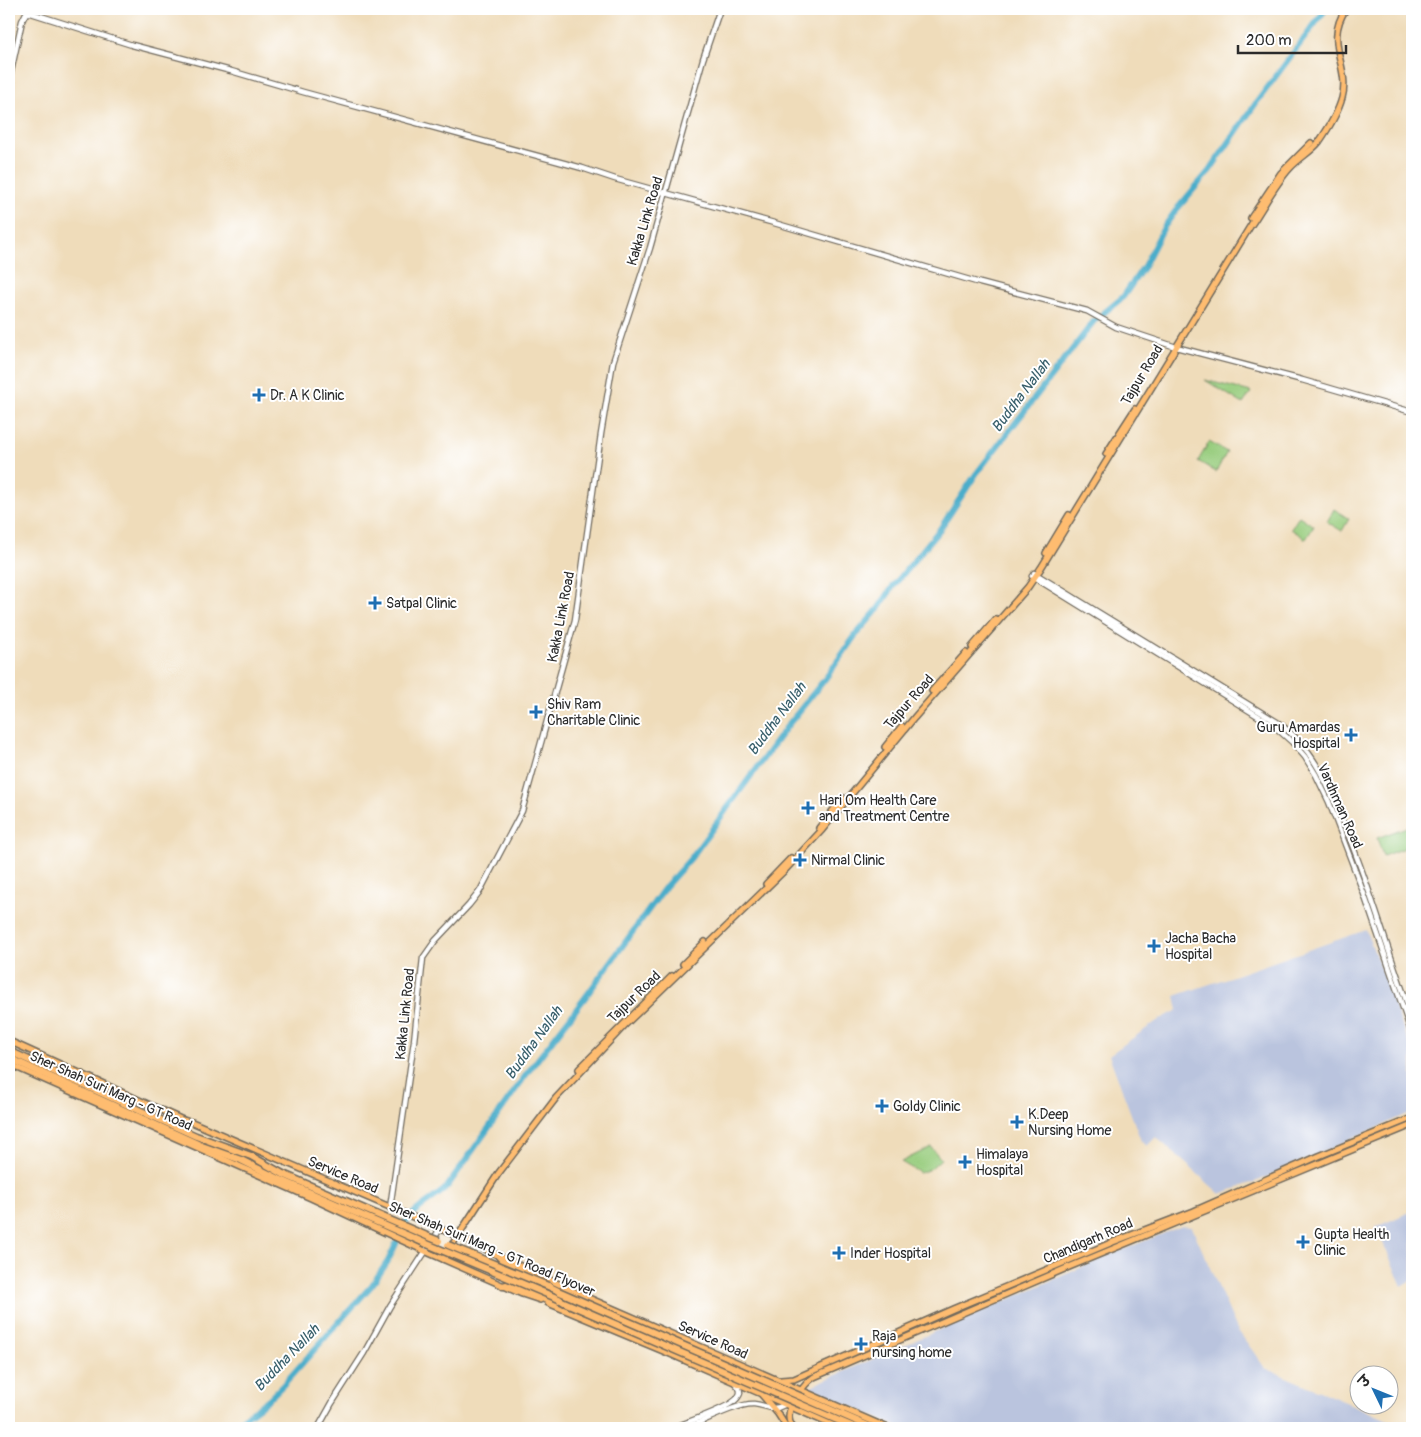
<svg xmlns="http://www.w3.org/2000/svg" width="1421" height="1437" font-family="Pangolin,'Playpen Sans Deva',sans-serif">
	<rect width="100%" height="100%" fill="#fff"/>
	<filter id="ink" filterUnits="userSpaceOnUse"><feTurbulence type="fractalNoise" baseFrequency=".02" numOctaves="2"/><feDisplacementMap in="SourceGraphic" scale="10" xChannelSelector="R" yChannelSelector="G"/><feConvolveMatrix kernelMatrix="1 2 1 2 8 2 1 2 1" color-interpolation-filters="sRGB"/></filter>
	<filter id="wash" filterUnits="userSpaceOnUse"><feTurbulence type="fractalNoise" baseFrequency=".0096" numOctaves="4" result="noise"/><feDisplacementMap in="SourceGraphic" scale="20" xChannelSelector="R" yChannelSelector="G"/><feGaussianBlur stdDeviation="1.12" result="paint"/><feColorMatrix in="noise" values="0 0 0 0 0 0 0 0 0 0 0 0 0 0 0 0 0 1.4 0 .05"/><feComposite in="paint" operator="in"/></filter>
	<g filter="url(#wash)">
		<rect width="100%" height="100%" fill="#efdcba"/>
		<!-- industrial -->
		<g fill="#bac4de">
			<polygon points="1366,930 1412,1051 1412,1112 1260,1180 1220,1194 1156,1137 1147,1146 1141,1141 1109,1055 1157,1021 1178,1010 1175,996"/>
			<polygon points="1412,1211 1412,1280 1402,1286 1376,1227"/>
			<polygon points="1182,1226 1192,1227 1237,1329 1265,1368 1407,1428 900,1428 809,1387 1112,1254"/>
			<polygon points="795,1417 822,1428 796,1428"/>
		</g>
		<!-- green -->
		<g fill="#97cc7d" stroke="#617c54">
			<polygon points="1205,380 1251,392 1243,404"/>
			<polygon points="1209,442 1227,452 1216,472 1198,461"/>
			<polygon points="1334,509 1349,519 1342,531 1327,522"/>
			<polygon points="1299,516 1314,526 1306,539 1291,529"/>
			<polygon points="1412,825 1412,845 1383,856 1377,838"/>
			<polygon points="931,1147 941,1159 930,1169 920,1173 901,1162"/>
		</g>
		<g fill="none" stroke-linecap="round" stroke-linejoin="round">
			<!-- river -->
			<path stroke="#4badca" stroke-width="6" d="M231 1428 269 1399 283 1385 372 1285 388 1261 407 1220C418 1206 435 1199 447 1187L528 1072 584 999 666 886 691 858 788 725 825 679 855 636 878 609 894 585 940 529 976 474 1094 321 1123 297 1144 266 1164 227 1177 209 1210 170 1256 103 1326 9"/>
		</g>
	</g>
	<g filter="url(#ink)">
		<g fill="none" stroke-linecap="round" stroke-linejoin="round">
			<defs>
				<g id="minor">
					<polyline points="9,81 22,21 26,13 31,13 132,45 231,71 303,92 582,168 615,179 774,223 980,283 1087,311 1116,327 1176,347 1302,380 1412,412"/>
					<path d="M1034 573 1277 722C1312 746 1328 784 1343 822 1370 885 1387 952 1412 1016"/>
					<polyline points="1032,576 1274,726 1292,742 1305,757 1316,775 1329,802 1364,894 1412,1034"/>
					<polyline points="390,1208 414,1041 423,958 435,941 469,905 480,891 522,811 575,620 601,434 613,362 650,248 703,59 720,9"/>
					<polyline points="318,1428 332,1403 364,1353 390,1306 440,1229"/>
					<path d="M672 1428C685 1423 733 1407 738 1397 742 1392 740 1388 735 1383"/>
					<path d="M686 1428C702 1422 738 1403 754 1404 766 1405 772 1412 784 1405"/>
				</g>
				<g id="major">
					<polyline points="1251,218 1281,173 1311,143"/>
					<polyline points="1106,454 1135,409"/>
					<polyline points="1046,553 1069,515"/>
					<polyline points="972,647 996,619"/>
					<polyline points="932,691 966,653"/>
					<polyline points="885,747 902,726"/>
					<polyline points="819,828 843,798"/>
					<polyline points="766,884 791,858"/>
					<polyline points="683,964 705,942"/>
					<polyline points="9,1041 185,1121 192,1122 457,1236 584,1296 888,1428"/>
					<polyline points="9,1064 311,1198 427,1252 522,1294 540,1300"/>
					<polyline points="579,1069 672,976"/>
					<path d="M443 1259 498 1174 556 1098 624 1026 785 870 822 830 914 718 1028 587 1041 568 1251 225C1264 206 1275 184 1290 168 1299 158 1311 152 1319 142 1328 129 1338 113 1342 98 1351 67 1323 42 1346 9"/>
					<polyline points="548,1303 668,1353 839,1428"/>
					<polyline points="781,1380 794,1379 953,1309 1113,1242 1194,1211 1319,1156 1412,1118"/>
					<polyline points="762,1395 778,1414 787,1428"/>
					<path d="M793 1428C791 1425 789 1421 789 1417 788 1405 805 1383 814 1377L1069 1267 1412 1125"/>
				</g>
				<g id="highway">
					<polyline points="9,1051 196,1136 251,1156 283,1174 429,1237"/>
					<polyline points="9,1058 202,1146 241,1160 279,1179 427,1244"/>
					<polyline points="171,1123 185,1121"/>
					<polyline points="498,1255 503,1261 543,1279 548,1286 558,1291"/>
					<polyline points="503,1286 510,1284 553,1303 559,1299 563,1301"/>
					<polyline points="804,1398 873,1428"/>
					<polyline points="802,1405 856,1428"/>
				</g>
			</defs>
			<!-- minor casing -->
			<use href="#minor" stroke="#70695d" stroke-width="7"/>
			<!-- major casing -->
			<use href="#major" stroke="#70695d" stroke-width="8"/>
			<!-- highway casing -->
			<use href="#highway" stroke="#70695d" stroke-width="9"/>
			<!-- minor -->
			<use href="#minor" stroke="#fff" stroke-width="4.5"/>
			<!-- major -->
			<use href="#major" stroke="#febc70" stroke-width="5"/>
			<!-- highway -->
			<use href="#highway" stroke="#febc70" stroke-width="6"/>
			<defs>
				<g id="highway-bridge">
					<polyline points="429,1237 439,1241"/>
					<polyline points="427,1244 559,1299"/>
					<polyline points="448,1245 548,1286"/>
					<polyline points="558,1291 804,1398"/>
					<polyline points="564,1302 802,1405"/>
				</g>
			</defs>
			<!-- highway-bridge casing -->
			<use href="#highway-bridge" stroke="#70695d" stroke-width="9" stroke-linecap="butt"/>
			<!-- highway-bridge -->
			<use href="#highway-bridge" stroke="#febc70" stroke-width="6"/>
		</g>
	</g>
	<!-- markers -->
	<g fill="#1f6fb2" stroke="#fff" stroke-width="2">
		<path d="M256.5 387.5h5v5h5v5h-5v5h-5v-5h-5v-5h5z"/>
		<path d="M372.5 595.5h5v5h5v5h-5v5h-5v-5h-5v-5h5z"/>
		<path d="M533.5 704.5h5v5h5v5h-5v5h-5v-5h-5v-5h5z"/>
		<path d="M1348.5 727.5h5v5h5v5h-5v5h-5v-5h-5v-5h5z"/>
		<path d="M805.5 800.5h5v5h5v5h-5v5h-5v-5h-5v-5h5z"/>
		<path d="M797.5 852.5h5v5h5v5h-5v5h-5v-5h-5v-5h5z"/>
		<path d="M1151.5 938.5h5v5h5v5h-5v5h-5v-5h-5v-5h5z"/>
		<path d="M879.5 1098.5h5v5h5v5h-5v5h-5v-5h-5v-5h5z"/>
		<path d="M1014.5 1114.5h5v5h5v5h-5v5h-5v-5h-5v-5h5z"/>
		<path d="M962.5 1154.5h5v5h5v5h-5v5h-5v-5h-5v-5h5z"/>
		<path d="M1300.5 1234.5h5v5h5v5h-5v5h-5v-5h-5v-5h5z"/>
		<path d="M836.5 1245.5h5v5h5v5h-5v5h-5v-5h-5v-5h5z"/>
		<path d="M858.5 1336.5h5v5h5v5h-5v5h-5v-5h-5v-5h5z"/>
	</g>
	<g text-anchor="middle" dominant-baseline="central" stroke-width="4" stroke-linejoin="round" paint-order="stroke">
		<!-- street labels -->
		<g font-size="14" fill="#2b2b2b" stroke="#fff">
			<text transform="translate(645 221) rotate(-73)">Kakka Link Road</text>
			<text transform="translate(1142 375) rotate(-59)">Tajpur Road</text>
			<text transform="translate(561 617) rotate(-79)">Kakka Link Road</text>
			<text transform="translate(909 702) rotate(-49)">Tajpur Road</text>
			<text transform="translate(1340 806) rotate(66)">Vardhman Road</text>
			<text transform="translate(634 997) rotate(-44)">Tajpur Road</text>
			<text transform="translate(405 1014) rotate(-84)">Kakka Link Road</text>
			<text transform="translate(111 1091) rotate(24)">Sher Shah Suri Marg - GT Road</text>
			<text transform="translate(343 1175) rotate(23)">Service Road</text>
			<text transform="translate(1088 1241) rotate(-23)">Chandigarh Road</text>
			<text transform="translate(492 1249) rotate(23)">Sher Shah Suri Marg - GT Road Flyover</text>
			<text transform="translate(713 1340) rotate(24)">Service Road</text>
		</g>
		<!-- poi labels -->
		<g font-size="14" fill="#2b2b2b" stroke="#fff" text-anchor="start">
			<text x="270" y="395">Dr. A K Clinic</text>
			<text x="386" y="603">Satpal Clinic</text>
			<text x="547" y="704">Shiv Ram<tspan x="547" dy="16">Charitable Clinic</tspan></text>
			<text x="1340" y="727" text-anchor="end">Guru Amardas<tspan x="1340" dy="16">Hospital</tspan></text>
			<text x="819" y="800">Hari Om Health Care<tspan x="819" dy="16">and Treatment Centre</tspan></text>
			<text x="811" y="860">Nirmal Clinic</text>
			<text x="1165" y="938">Jacha Bacha<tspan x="1165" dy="16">Hospital</tspan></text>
			<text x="893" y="1106">Goldy Clinic</text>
			<text x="1028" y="1114">K.Deep<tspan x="1028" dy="16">Nursing Home</tspan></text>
			<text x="976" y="1154">Himalaya<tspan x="976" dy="16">Hospital</tspan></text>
			<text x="1314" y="1234">Gupta Health<tspan x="1314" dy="16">Clinic</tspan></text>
			<text x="850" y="1253">Inder Hospital</text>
			<text x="872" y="1336">Raja<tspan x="872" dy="16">nursing home</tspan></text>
		</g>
		<!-- water labels -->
		<g font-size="15" font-style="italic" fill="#385f6b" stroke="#fff">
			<text transform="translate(1021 396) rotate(-53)">Buddha Nallah</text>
			<text transform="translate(777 719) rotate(-53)">Buddha Nallah</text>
			<text transform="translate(534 1043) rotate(-54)">Buddha Nallah</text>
			<text transform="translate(287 1358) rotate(-46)">Buddha Nallah</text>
		</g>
	</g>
	<!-- margin -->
	<rect width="1421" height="1437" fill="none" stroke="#fff" stroke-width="30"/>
	<!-- north arrow -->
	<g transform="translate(1374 1390) rotate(313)"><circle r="24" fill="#ffffff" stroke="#aaaaaa"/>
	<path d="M0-4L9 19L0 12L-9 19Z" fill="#1f6fb2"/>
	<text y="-8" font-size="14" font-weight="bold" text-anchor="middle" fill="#2b2b2b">उ</text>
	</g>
	<!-- scale -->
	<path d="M1238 45v8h108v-8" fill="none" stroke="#2b2b2b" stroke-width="2.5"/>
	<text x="1246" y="45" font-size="15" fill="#2b2b2b" stroke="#ffffff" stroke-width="4" paint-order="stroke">200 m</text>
</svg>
